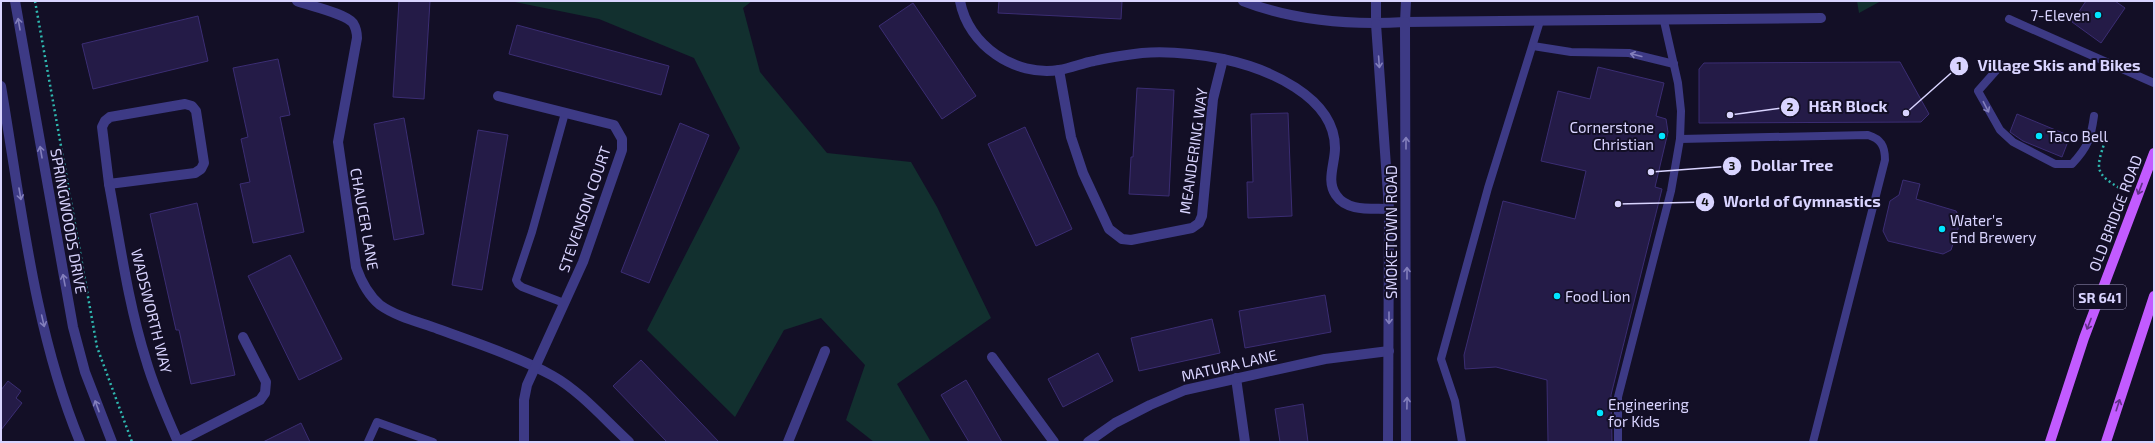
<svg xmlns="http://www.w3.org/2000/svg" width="2155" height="443" font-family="'Exo 2',sans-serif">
	<rect width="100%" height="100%" fill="#130f26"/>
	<!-- green -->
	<g fill="#12302f">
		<polygon points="510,1 752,1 743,8 760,72 827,153 911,162 937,207 991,318 897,384 931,442 874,442 846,420 865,365 821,318 784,330 735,417 647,330 740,148 694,58 599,19"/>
		<polygon points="1857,1 1881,1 1859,13"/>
	</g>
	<!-- building -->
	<g fill="#241b47" stroke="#3b2d73">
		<polygon points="399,1 430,1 424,99 393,97"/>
		<polygon points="999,1 1122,1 1121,19 998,13"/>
		<polygon points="2086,1 2115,1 2125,8 2101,43 2072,22"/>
		<polygon points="913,3 976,96 942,119 879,26"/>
		<polygon points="198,16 208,61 93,89 82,44"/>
		<polygon points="517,25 669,66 661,95 509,54"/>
		<polygon points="278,59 290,115 280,117 304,232 253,243 240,184 250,182 241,139 248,137 233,68"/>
		<polygon points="1900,62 1929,114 1921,122 1699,123 1699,69 1704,63"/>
		<polygon points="1598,67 1664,83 1656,116 1666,119 1668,132 1655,187 1662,189 1611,395 1612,442 1548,442 1547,380 1496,367 1465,369 1464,355 1503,201 1575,219 1586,171 1541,161 1558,91 1590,99"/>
		<polygon points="1137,88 1174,90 1169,196 1129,194 1131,157 1133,157"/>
		<polygon points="1288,113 1292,216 1248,218 1247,182 1253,182 1251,114"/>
		<polygon points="2017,114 2070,136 2062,157 2023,141 2010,132"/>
		<polygon points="404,118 424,234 394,240 374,124"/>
		<polygon points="680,123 709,135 649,283 621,272"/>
		<polygon points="1025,127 1072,229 1036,246 988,144"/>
		<polygon points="478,130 508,135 482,290 452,285"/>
		<polygon points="1903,180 1920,184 1916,199 1956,211 1961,220 1951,250 1943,254 1888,241 1883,231 1890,201 1899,195"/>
		<polygon points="197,203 235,375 191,384 179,330 176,330 150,214"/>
		<polygon points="290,255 342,359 299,380 248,276"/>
		<polygon points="1325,295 1331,332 1245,348 1239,311"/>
		<polygon points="1212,319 1220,353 1139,371 1131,338"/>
		<polygon points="1098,353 1113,381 1063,407 1048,379"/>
		<polygon points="641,360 719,442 667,442 613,386"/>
		<polygon points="966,380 987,416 1002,442 969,442 941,395"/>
		<polygon points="8,381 21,391 16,398 22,403 1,430 1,390"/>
		<polygon points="1303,404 1308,442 1280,442 1275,409"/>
		<polygon points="301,423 310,442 263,442"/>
	</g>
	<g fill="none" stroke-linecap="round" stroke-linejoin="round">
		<!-- path -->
		<g stroke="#2fb8b0" stroke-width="2.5" stroke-dasharray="2 3" stroke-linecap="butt">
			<polyline points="35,1 97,347 132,442"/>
			<path d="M2100 139 2105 141C2096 169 2094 173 2121 189"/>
		</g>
		<!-- service -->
		<g stroke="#3d3a85" stroke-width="8">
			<polyline points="2009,19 2154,83"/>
			<polyline points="1533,46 1571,52 1629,53 1674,64"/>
			<path d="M2001 65 1978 91 2000 130 2013 142 2055 164H2072C2088 147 2091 138 2094 116"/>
			<path d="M1680 139 1868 135C1881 139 1885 146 1885 160L1813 442"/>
			<polyline points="564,303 522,287 518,284 516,280 532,232 565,113"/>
			<polyline points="368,442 377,422 433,442"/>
			<polyline points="1462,442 1455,401 1441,359 1488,188 1540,21"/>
			<polyline points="1618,442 1618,397 1671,191 1680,139 1681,111 1678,83 1664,21"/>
		</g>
		<!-- minor -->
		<g stroke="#3d3a85" stroke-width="10">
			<path d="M297 1C310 6 345 13 353 23 356 28 357 33 357 38L338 142 356 267C361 281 368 295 380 305 397 317 419 322 438 329 474 342 521 358 553 376 580 391 606 421 629 442"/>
			<path d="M960 1C968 45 1015 77 1059 70 1072 68 1082 63 1094 61 1110 57 1126 55 1142 53 1168 51 1197 54 1223 59 1266 68 1335 96 1335 148 1335 164 1326 181 1336 195 1347 212 1372 208 1389 209"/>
			<polyline points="1376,1 1376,24"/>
			<polyline points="1406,1 1405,22 1821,18"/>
			<polyline points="1059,70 1071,137 1083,173 1109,229 1122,239 1131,240 1192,228 1199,223 1202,216 1213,99 1223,59"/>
			<polyline points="498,96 614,125 622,139 622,150 583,262 527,385 524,400 524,442"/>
			<polygon points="185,104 192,106 196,111 204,163 201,169 195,173 109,184 102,127 105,121 110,117"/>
			<path d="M109 184C120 243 128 303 146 360 154 388 166 415 178 442"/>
			<polyline points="992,357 1054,442"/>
			<polyline points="1236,378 1245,442"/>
			<polyline points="178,442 260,400 265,393 266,382 243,337"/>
			<polyline points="788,442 825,351"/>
			<polyline points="1088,442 1115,423 1150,405 1185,390 1325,359 1389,351"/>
		</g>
		<!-- tertiary -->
		<g stroke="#3d3a85" stroke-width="10">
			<polyline points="15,1 73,327 85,372 112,442"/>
			<path d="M1243 1C1294 21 1351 25 1405 22L1406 442"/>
			<polyline points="1376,24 1389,209 1388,442"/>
			<path d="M1 86C21 204 34 331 80 442"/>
		</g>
		<!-- primary -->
		<g stroke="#c25bff" stroke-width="10">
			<polyline points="2050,442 2084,338 2154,153"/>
			<polyline points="2106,442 2154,296"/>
		</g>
	</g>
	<!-- one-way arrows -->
	<defs><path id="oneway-shaft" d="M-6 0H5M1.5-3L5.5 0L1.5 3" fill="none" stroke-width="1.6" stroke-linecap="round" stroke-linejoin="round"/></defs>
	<g stroke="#837fbc">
		<use href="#oneway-shaft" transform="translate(19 24) rotate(-100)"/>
		<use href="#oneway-shaft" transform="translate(1636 55) rotate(-166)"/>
		<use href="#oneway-shaft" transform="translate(1379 62) rotate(86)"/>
		<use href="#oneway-shaft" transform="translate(1986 107) rotate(63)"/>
		<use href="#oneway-shaft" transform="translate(1406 143) rotate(-90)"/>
		<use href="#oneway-shaft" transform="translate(41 152) rotate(-100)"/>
		<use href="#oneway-shaft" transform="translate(20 194) rotate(80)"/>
		<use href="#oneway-shaft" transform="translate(1407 273) rotate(-90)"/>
		<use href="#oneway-shaft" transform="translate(64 280) rotate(-101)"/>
		<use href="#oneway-shaft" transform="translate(1389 318) rotate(90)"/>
		<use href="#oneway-shaft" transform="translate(43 321) rotate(77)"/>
		<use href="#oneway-shaft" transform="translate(1407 403) rotate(-89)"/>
		<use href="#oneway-shaft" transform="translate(97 406) rotate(-110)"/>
	</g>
	<g stroke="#623188">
		<use href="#oneway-shaft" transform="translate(2140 189) rotate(111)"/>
		<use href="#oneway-shaft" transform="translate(2089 324) rotate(111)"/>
		<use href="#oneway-shaft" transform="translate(2118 405) rotate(-72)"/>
	</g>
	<!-- markers -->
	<g fill="#00e5ff" stroke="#130f26" stroke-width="1.5">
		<circle cx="2098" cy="15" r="4"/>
		<circle cx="1662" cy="136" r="4"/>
		<circle cx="2039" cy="136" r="4"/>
		<circle cx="1942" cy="229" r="4"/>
		<circle cx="1557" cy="296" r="4"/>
		<circle cx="1600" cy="413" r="4"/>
	</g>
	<g text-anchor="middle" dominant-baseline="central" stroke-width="4" stroke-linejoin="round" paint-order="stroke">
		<!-- shield labels -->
		<rect fill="#130f26" stroke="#9e99be" stroke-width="1" x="2074" y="285" width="52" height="24" rx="3"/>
		<g font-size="14" font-weight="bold" fill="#d9d4ff">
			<text x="2100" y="297">SR 641</text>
		</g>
		<!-- poi labels -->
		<g font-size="15" fill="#d9d4ff" stroke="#130f26" text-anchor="start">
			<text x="2090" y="15" text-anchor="end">7-Eleven</text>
			<text x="1654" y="127" text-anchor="end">Cornerstone<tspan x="1654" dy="17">Christian</tspan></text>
			<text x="2047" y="136">Taco Bell</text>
			<text x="1950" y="220">Water's<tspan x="1950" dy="17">End Brewery</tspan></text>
			<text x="1565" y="296">Food Lion</text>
			<text x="1608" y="404">Engineering<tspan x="1608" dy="17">for Kids</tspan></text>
		</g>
		<!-- street labels -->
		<g font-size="15" fill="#d9d4ff" stroke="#130f26">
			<text transform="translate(1193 151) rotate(-82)">MEANDERING WAY</text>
			<text transform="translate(584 209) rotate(-71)">STEVENSON COURT</text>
			<text transform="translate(2115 213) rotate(-69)">OLD BRIDGE ROAD</text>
			<text transform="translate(365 219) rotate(80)">CHAUCER LANE</text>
			<text transform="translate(69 221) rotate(80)">SPRINGWOODS DRIVE</text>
			<text transform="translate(1391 232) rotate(-90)">SMOKETOWN ROAD</text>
			<text transform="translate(152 311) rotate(76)">WADSWORTH WAY</text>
			<text transform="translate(1229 365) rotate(-13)">MATURA LANE</text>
		</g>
	</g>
	<!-- callouts -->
	<path fill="none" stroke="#d9d4ff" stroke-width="1.5" d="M1906 113L1959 66M1730 115L1790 107M1651 172L1732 166M1618 204L1705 202"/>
	<g fill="#d9d4ff" stroke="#130f26" stroke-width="1.5">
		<circle cx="1906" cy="113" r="4"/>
		<circle cx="1730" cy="115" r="4"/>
		<circle cx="1651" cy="172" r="4"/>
		<circle cx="1618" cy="204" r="4"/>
		<circle cx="1959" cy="66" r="10"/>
		<circle cx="1790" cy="107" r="10"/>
		<circle cx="1732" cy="166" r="10"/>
		<circle cx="1705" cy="202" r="10"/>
	</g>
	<g font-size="12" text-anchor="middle" font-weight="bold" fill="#111">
		<text x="1959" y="70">1</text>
		<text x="1790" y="111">2</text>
		<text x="1732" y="170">3</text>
		<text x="1705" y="206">4</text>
	</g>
	<g font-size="16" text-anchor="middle" font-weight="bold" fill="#d9d4ff" stroke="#130f26" stroke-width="4" stroke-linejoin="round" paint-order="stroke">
		<text x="2059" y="71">Village Skis and Bikes</text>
		<text x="1848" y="112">H&amp;R Block</text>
		<text x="1792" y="171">Dollar Tree</text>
		<text x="1802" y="207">World of Gymnastics</text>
	</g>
	<!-- border -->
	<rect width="2155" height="443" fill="none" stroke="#d9d4ff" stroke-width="4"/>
</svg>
